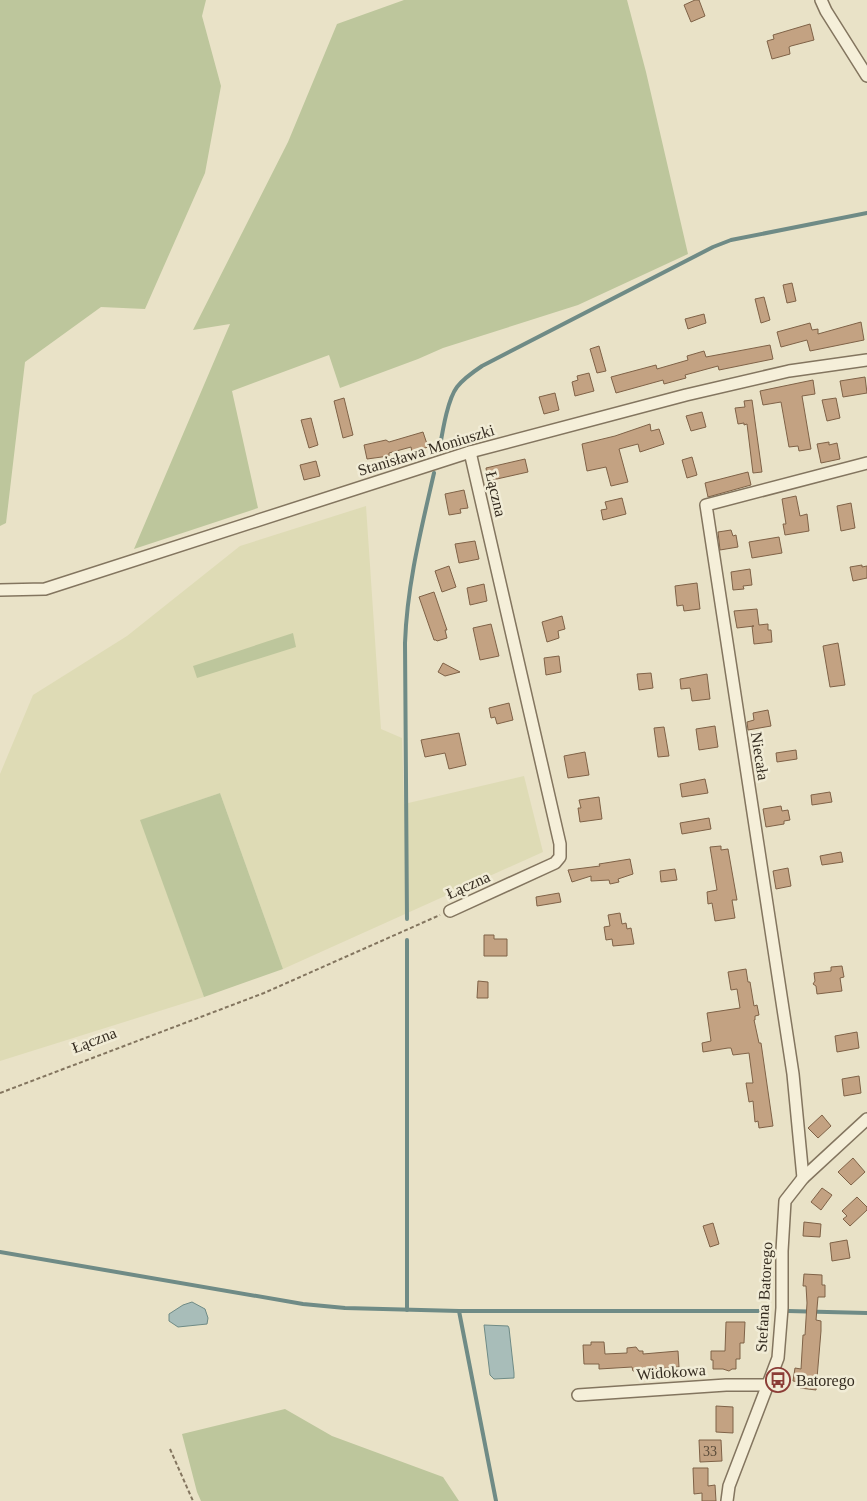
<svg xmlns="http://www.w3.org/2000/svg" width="867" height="1501" font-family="Georgia,serif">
	<rect width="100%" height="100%" fill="#e9e2c7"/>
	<!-- farmland -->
	<polygon fill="#dedbb5" points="366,506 381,729 402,738 404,804 524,776 543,852 283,969 220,793 141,820 204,997 0,1061 0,774 33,695 127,636 240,546"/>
	<!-- green -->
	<g fill="#bdc69c">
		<polygon points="0,0 206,0 202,16 221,86 205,173 145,309 101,307 25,362 6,523 0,526"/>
		<polygon points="404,0 627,0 646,72 688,254 578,305 443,348 418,359 340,388 329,355 232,391 258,508 134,549 230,324 193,330 288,142 337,24"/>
		<polygon points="293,633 296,647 197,678 193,666"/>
		<polygon points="220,793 283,969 204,997 140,820"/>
		<polygon points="285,1409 332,1436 443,1477 459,1501 201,1501 197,1492 182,1434"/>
	</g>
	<!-- water -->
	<g fill="#a8bdb9" stroke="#6f8b86">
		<polygon points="192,1302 205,1309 208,1318 207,1324 178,1327 169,1321 169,1314 183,1305"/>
		<polygon points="484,1325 508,1326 509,1328 514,1373 514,1378 494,1379 490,1375"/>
	</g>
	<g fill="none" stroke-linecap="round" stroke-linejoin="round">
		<!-- stream -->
		<g stroke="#6f8b86" stroke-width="4">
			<path d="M439 452C442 435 447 400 457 387 464 378 473 372 482 366L713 247 731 240 867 213"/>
			<path d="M407 919 405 643C407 585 421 530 434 473"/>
			<polyline points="0,1252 303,1304 345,1308 459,1311 496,1501"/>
			<polyline points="407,1310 407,940"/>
			<polyline points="459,1311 768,1311"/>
			<polyline points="788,1311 867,1313"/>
		</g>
	</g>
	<!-- building -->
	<g fill="#c3a282" stroke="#7f6247">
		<polygon points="695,0 699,0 705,16 691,22 684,5"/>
		<polygon points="810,24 814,40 791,46 789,47 790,54 772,59 767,41 774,39 773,35"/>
		<polygon points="792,283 796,301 787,303 783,285"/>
		<polygon points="764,297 770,320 761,323 755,299"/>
		<polygon points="704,314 706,323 688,329 685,319"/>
		<polygon points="861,322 864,340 810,351 807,340 781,347 777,332 810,323 812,330 818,329 818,334"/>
		<polygon points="770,345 773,359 719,370 718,366 685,375 686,378 664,384 663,380 616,393 611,377 656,365 657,369 688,360 687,356 704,351 706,357"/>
		<polygon points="599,346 606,371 597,373 590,349"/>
		<polygon points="589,373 594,391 575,396 572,382 578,380 577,376"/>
		<polygon points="865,377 867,393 843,397 840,381"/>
		<polygon points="813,380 815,394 802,396 811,449 799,451 798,446 789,447 781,402 763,405 760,391"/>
		<polygon points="555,393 559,410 544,414 539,397"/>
		<polygon points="344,398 353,435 343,438 334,401"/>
		<polygon points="836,398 840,418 827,421 822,400"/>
		<polygon points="752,400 762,472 753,473 747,424 744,425 744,423 738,424 735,408 745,407 744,401"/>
		<polygon points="702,412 706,427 691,431 686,416"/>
		<polygon points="311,418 318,445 309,448 301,420"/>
		<polygon points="650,424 651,431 659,429 664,444 640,452 638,444 619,449 628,482 611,486 606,467 587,471 582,444 615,436"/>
		<polygon points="423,432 428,447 412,452 411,447 389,453 389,456 367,459 364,445 386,440 389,442"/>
		<polygon points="829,442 829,445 837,443 840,459 821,463 817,444"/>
		<polygon points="692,457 697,475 687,478 682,460"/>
		<polygon points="525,459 528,472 488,481 486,468"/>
		<polygon points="316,461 320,476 304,480 300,465"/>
		<polygon points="748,472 751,485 708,497 705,483"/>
		<polygon points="464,490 468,508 460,509 461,513 449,515 445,494"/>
		<polygon points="796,496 800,516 807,514 809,531 785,535 783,524 786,524 782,499"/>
		<polygon points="622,498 626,514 603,520 601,510 607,509 605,502"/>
		<polygon points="851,503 855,528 841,531 837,506"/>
		<polygon points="731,530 733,536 736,535 738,547 720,550 718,532"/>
		<polygon points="779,537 782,553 752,558 749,542"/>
		<polygon points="475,541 479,559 459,563 455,544"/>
		<polygon points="862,565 862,567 867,566 867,578 853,581 850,567"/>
		<polygon points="449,566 456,587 442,592 435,571"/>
		<polygon points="750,569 752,585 743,586 744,589 733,590 731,572"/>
		<polygon points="697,583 700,609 684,611 683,605 677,606 675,586"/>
		<polygon points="484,584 487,601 470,605 467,588"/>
		<polygon points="434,592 447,630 445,630 447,638 437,641 436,640 434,640 419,597"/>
		<polygon points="757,609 759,625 768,624 768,630 771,630 772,642 754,644 752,626 754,626 737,628 734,611"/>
		<polygon points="562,616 565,629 558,631 559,638 547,642 542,622"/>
		<polygon points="491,624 499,656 480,660 473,628"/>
		<polygon points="838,643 845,685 830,687 823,646"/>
		<polygon points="559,656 561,672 546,675 544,658"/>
		<polygon points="443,663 460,672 445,676 438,672"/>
		<polygon points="651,673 653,688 639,690 637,674"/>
		<polygon points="707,674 710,699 692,701 690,688 681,689 680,679"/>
		<polygon points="509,703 513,720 497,724 495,717 491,718 489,708"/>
		<polygon points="768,710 771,726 748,730 747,722 754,720 753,713"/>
		<polygon points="715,726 718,747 699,750 696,729"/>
		<polygon points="664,727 669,756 658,757 654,728"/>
		<polygon points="459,733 466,765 449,769 445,753 425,757 421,740"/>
		<polygon points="796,750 797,759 777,762 776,753"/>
		<polygon points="585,752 589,775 568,778 564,756"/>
		<polygon points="705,779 708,793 682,797 680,784"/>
		<polygon points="830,792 832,802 812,805 811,795"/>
		<polygon points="599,797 602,819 580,822 578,808 581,808 579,800"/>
		<polygon points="781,806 782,811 788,810 790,820 784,821 784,824 766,827 763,809"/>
		<polygon points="709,818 711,829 682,834 680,823"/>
		<polygon points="721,846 721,850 728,849 737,900 732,900 735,918 715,921 712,903 708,904 707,892 717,890 710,847"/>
		<polygon points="841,852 843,862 822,865 820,856"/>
		<polygon points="630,859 633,874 618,879 619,882 610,884 609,880 591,881 591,876 572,882 568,870 600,866 599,864"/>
		<polygon points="788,868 791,886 776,889 773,871"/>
		<polygon points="675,869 677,880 661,882 660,871"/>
		<polygon points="559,893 561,902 537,906 536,897"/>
		<polygon points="620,913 622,924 626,923 627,929 631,928 634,944 613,946 612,939 606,940 604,927 610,926 608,915"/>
		<polygon points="484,935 494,935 494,939 507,939 507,956 484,956"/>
		<polygon points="842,966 844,977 840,978 842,991 817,994 816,986 813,984 815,981 814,973 831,971 831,967"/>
		<polygon points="746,969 748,982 750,982 754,1006 757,1005 759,1015 755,1016 755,1020 754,1020 759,1043 761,1043 773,1126 759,1128 758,1121 755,1122 753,1101 749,1102 746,1083 753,1083 749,1053 733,1055 731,1048 728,1048 703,1052 702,1043 711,1041 707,1013 740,1008 737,989 731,990 728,972"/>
		<polygon points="478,981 488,982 488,998 477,998"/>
		<polygon points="857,1032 859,1048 837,1052 835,1036"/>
		<polygon points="859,1076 861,1093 844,1096 842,1079"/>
		<polygon points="822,1115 831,1126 818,1138 808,1128"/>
		<polygon points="853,1158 865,1172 851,1185 838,1172"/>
		<polygon points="822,1188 832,1195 821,1210 811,1202"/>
		<polygon points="857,1197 867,1207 867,1210 850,1226 843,1219 847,1216 842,1211"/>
		<polygon points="804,1222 821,1224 820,1237 803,1236"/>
		<polygon points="713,1223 719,1244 710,1247 703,1226"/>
		<polygon points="847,1240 850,1258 832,1261 830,1243"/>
		<polygon points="804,1274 822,1275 822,1285 825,1285 825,1297 818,1297 816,1320 821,1321 821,1331 816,1390 800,1388 800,1382 793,1381 795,1368 801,1369 803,1335 805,1335 807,1303 806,1286 803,1286"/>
		<polygon points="726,1322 745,1322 744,1343 740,1343 740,1359 736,1359 736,1369 732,1369 729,1371 723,1369 713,1369 713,1360 711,1360 711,1351 725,1351"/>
		<polygon points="591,1342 604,1342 605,1354 627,1353 627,1348 636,1347 639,1351 643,1351 643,1354 678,1351 679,1367 633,1371 632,1367 599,1369 599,1364 584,1364 583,1345 591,1345"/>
		<polygon points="716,1406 733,1407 733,1433 716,1432"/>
		<polygon points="699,1440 721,1440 722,1461 700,1462"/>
		<polygon points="693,1468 708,1468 708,1486 715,1485 716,1501 702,1501 702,1493 694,1494"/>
	</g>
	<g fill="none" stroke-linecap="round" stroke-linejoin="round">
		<defs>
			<g id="street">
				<polyline points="821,0 826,11 867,76"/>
				<polyline points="0,590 45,589 470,452 686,395 789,371 867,360"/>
				<polyline points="450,911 555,863 560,857 560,844 470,452"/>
				<polyline points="803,1178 793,1074 706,505 867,463"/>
				<polyline points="578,1395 726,1385 767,1385"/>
				<polyline points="727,1501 729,1486 778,1358 782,1308 782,1251 785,1201 803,1178 867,1119"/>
			</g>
		</defs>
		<!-- street casing -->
		<use href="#street" stroke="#83755f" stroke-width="14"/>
		<!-- path -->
		<g stroke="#83755f" stroke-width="2" stroke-dasharray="4 2.5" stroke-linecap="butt">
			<polyline points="0,1093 264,993 440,915"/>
			<polyline points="170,1449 193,1501"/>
		</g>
		<!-- street -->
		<use href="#street" stroke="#f5efd9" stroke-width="11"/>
	</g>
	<!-- icons -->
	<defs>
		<symbol id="bus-ring" viewBox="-11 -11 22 22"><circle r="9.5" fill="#f1ecd6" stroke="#8b3c36" stroke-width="1.5"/><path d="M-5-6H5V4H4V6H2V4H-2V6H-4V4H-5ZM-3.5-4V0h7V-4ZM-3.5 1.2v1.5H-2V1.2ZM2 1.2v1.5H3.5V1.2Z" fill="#8b3c36"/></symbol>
	</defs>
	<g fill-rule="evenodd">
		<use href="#bus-ring" x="764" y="1366" width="28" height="28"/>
	</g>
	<g text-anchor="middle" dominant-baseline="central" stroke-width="5" stroke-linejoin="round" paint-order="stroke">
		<!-- number labels -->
		<g font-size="14" fill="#584a38">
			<text x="710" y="1451">33</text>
		</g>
		<!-- street labels -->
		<g font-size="16" fill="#352c20" stroke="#f1ecd6">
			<text transform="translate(426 450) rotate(-17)">Stanisława Moniuszki</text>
			<text transform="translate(496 494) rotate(77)">Łączna</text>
			<text transform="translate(760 756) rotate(81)">Niecała</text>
			<text transform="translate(468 885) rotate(-24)">Łączna</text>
			<text transform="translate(94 1040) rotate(-21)">Łączna</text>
			<text transform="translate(764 1297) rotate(-87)">Stefana Batorego</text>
			<text transform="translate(671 1372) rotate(-4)">Widokowa</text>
		</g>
		<!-- poi labels -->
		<g font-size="16" fill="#352c20" stroke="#f1ecd6" text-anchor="start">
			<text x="796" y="1380">Batorego</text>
		</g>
	</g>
</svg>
